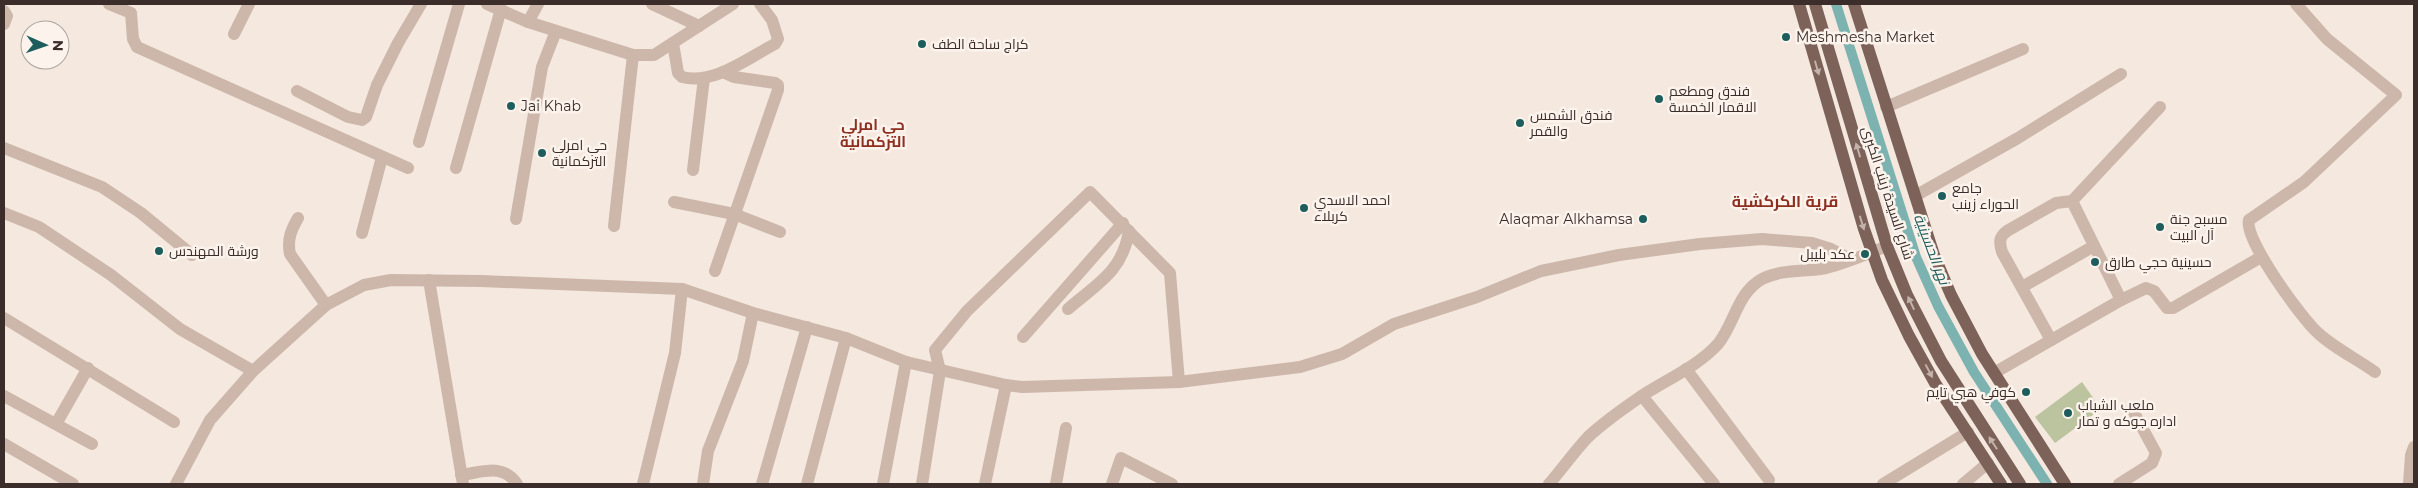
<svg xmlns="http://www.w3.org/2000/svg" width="2418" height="488" font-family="Montserrat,Cairo,sans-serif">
	<rect width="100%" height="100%" fill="#f4e8df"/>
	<!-- green -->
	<polygon fill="#bbc49e" points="2082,382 2101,409 2055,443 2035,417"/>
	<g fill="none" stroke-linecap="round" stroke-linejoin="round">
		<!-- canal -->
		<polyline stroke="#7cb3b0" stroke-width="10" points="1836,4 1916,257 1938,306 1974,372 2047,484"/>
		<!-- minor -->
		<g stroke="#cdb7aa" stroke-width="12">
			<polyline points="109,4 131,13 133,39 137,47 408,168"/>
			<polyline points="487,4 528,22 633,55 654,55 733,4"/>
			<polyline points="652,4 699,26"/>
			<path d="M2296 4 2327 39 2396 95 2304 182 2249 220C2243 238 2302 319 2318 333 2334 348 2357 359 2375 372"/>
			<polyline points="4,11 7,16 4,24"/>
			<polyline points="528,22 538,4"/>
			<polyline points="234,34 249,4"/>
			<path d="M673 43 678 73 682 77C714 85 748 58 775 44L778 39 772 20 760 4"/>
			<polyline points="297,91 348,117 362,120 366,117 377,85 398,43 421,4"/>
			<polyline points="1886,107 2023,49"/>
			<polyline points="419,142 459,4"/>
			<polyline points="4,148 102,187 141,213 192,255"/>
			<polyline points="456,168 501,9"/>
			<polyline points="693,170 704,78"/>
			<polyline points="1915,196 2018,138 2121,74"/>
			<polyline points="2072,201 2160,107"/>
			<polyline points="674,202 734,214 780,232"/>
			<polyline points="4,213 39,227 111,275 180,329 253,371"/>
			<path d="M298 218C291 230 287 240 290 254L326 305"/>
			<polyline points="516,219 542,67 556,31"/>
			<polyline points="614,226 633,55"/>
			<polyline points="362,233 382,157"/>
			<polyline points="715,271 778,90 778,85 775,83 734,77 723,72"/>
			<polyline points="429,280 463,484"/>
			<polyline points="2022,287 2094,246"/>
			<path d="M1068 309C1098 283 1122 272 1129 231"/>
			<polyline points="4,318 174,422"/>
			<polyline points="1023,337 1123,223"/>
			<path d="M2051 340 2002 252C1999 242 1999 237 2007 231L2056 203 2072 201 2121 300"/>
			<polyline points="1686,369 1769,480"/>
			<polyline points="1994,373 2121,300 2146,288 2154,291 2167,308 2173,308 2261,257"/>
			<polyline points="4,396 92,444"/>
			<polyline points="1642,396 1714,484"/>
			<polyline points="56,424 88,368"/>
			<polyline points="4,444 73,484"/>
			<path d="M461 475C483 472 503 463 517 484"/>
			<polyline points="176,484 210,420 253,371 326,305 364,285 391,280 481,281 682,289 753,313 846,338 906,362 1006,385 1022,387 1179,382 1300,367 1342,354 1394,324 1477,297 1541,271 1619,255 1700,244 1762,239 1812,243 1831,249 1850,259"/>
			<polyline points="643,484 675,353 682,289"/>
			<polyline points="703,484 708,451 743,361 753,313"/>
			<polyline points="762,484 807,327"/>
			<polyline points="807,484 846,338"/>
			<polyline points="883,484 906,362"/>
			<polyline points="922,484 940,371 935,350 967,311 1090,192 1170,273 1179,382"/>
			<polyline points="985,484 1006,385"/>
			<polyline points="1056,484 1066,428"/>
			<polyline points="1112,484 1121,458 1172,484"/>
			<path d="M1549 484C1562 469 1574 452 1588 437 1604 422 1624 408 1643 395 1668 379 1698 366 1718 344 1735 323 1737 293 1762 279 1781 269 1806 272 1826 268 1846 263 1867 254 1887 246"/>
			<polyline points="1883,484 1968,432"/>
			<polyline points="1963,484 1988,463"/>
			<polyline points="2119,484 2152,463 2156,453 2132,409"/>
			<polyline points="2409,484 2411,455 2414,447"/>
		</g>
		<!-- major -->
		<g stroke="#7d625a" stroke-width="12">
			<polyline points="1799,4 1864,229 1882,280 1909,336 1935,383 2001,484"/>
			<polyline points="1815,4 1887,246 1907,295 1941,361 2020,484"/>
			<polyline points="1854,4 1934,255 1951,295 1982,354 2065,484"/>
		</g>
	</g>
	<!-- one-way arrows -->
	<defs><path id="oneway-solid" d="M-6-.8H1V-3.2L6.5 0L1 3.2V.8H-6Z" transform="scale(1.25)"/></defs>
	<g fill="#c2b2aa">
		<use href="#oneway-solid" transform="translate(1817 68) rotate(74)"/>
		<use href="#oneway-solid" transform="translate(1858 150) rotate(-107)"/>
		<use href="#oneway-solid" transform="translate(1862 223) rotate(73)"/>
		<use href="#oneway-solid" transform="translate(1911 303) rotate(-115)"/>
		<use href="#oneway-solid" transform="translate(1929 371) rotate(62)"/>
		<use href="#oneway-solid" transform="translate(1993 443) rotate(-123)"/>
	</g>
	<!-- markers -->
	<g fill="#1d5e5c" stroke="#fbf3ec" stroke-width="2">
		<circle cx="1786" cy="37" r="5"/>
		<circle cx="922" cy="44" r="5"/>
		<circle cx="1659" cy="99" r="5"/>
		<circle cx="511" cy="106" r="5"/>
		<circle cx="1520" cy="123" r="5"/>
		<circle cx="542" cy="153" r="5"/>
		<circle cx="1942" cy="196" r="5"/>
		<circle cx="1304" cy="208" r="5"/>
		<circle cx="1643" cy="219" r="5"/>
		<circle cx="2160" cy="227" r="5"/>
		<circle cx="159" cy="251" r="5"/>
		<circle cx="1865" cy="254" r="5"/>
		<circle cx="2095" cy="262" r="5"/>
		<circle cx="2026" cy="392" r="5"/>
		<circle cx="2068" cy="413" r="5"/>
	</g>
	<g text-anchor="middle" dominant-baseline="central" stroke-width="5" stroke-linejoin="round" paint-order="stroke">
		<!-- poi labels -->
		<g font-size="14" fill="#3a2d2a" stroke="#fbf3ec" text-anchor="start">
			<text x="1796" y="37">Meshmesha Market</text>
			<text x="932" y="44">كراج ساحة الطف</text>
			<text x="1669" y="91">فندق ومطعم<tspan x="1669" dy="16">الاقمار الخمسة</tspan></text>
			<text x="521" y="106">Jai Khab</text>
			<text x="1530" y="115">فندق الشمس<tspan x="1530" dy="16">والقمر</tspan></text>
			<text x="552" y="145">حي امرلي<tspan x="552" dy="16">التركمانية</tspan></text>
			<text x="1952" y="188">جامع<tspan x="1952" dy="16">الحوراء زينب</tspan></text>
			<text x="1314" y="200">احمد الاسدي<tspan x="1314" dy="16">كربلاء</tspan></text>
			<text x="1633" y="219" text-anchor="end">Alaqmar Alkhamsa</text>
			<text x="2170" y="219">مسبح جنة<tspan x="2170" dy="16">آل البيت</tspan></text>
			<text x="169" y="251">ورشة المهندس</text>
			<text x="1855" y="254" text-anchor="end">عكد بليبل</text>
			<text x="2105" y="262">حسينية حجي طارق</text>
			<text x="2016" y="392" text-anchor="end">كوفي هبي تايم</text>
			<text x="2078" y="405">ملعب الشباب<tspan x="2078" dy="16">اداره جوكه و تمار</tspan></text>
		</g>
		<!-- street labels -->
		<g font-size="14" fill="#3a2d2a" stroke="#fbf3ec">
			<text transform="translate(1888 193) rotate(72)">شارع السيدة زينب الكبرى</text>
		</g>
		<!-- neighbourhood labels -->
		<g font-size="15" font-weight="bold" fill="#8d2e1f" stroke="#fbf3ec">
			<text x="873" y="124">حي امرلي<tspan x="873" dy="17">التركمانية</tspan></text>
		</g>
		<!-- water labels -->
		<g font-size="15" font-style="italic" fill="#1d5e5c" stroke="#fbf3ec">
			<text transform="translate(1932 249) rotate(69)">نهر الحسينية</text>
		</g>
		<!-- quarter labels -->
		<g font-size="16" font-weight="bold" fill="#8d2e1f" stroke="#fbf3ec">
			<text x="1785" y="201">قرية الكركشية</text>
		</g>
	</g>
	<!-- border -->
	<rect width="2418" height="488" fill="none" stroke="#3a2d2a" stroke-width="10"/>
	<!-- north arrow -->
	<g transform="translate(45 45) rotate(92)"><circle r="24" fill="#fbf3ec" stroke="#aea49e"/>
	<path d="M0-4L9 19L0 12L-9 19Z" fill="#1d5e5c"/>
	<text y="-8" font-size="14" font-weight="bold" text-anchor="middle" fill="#3a2d2a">N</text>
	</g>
</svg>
